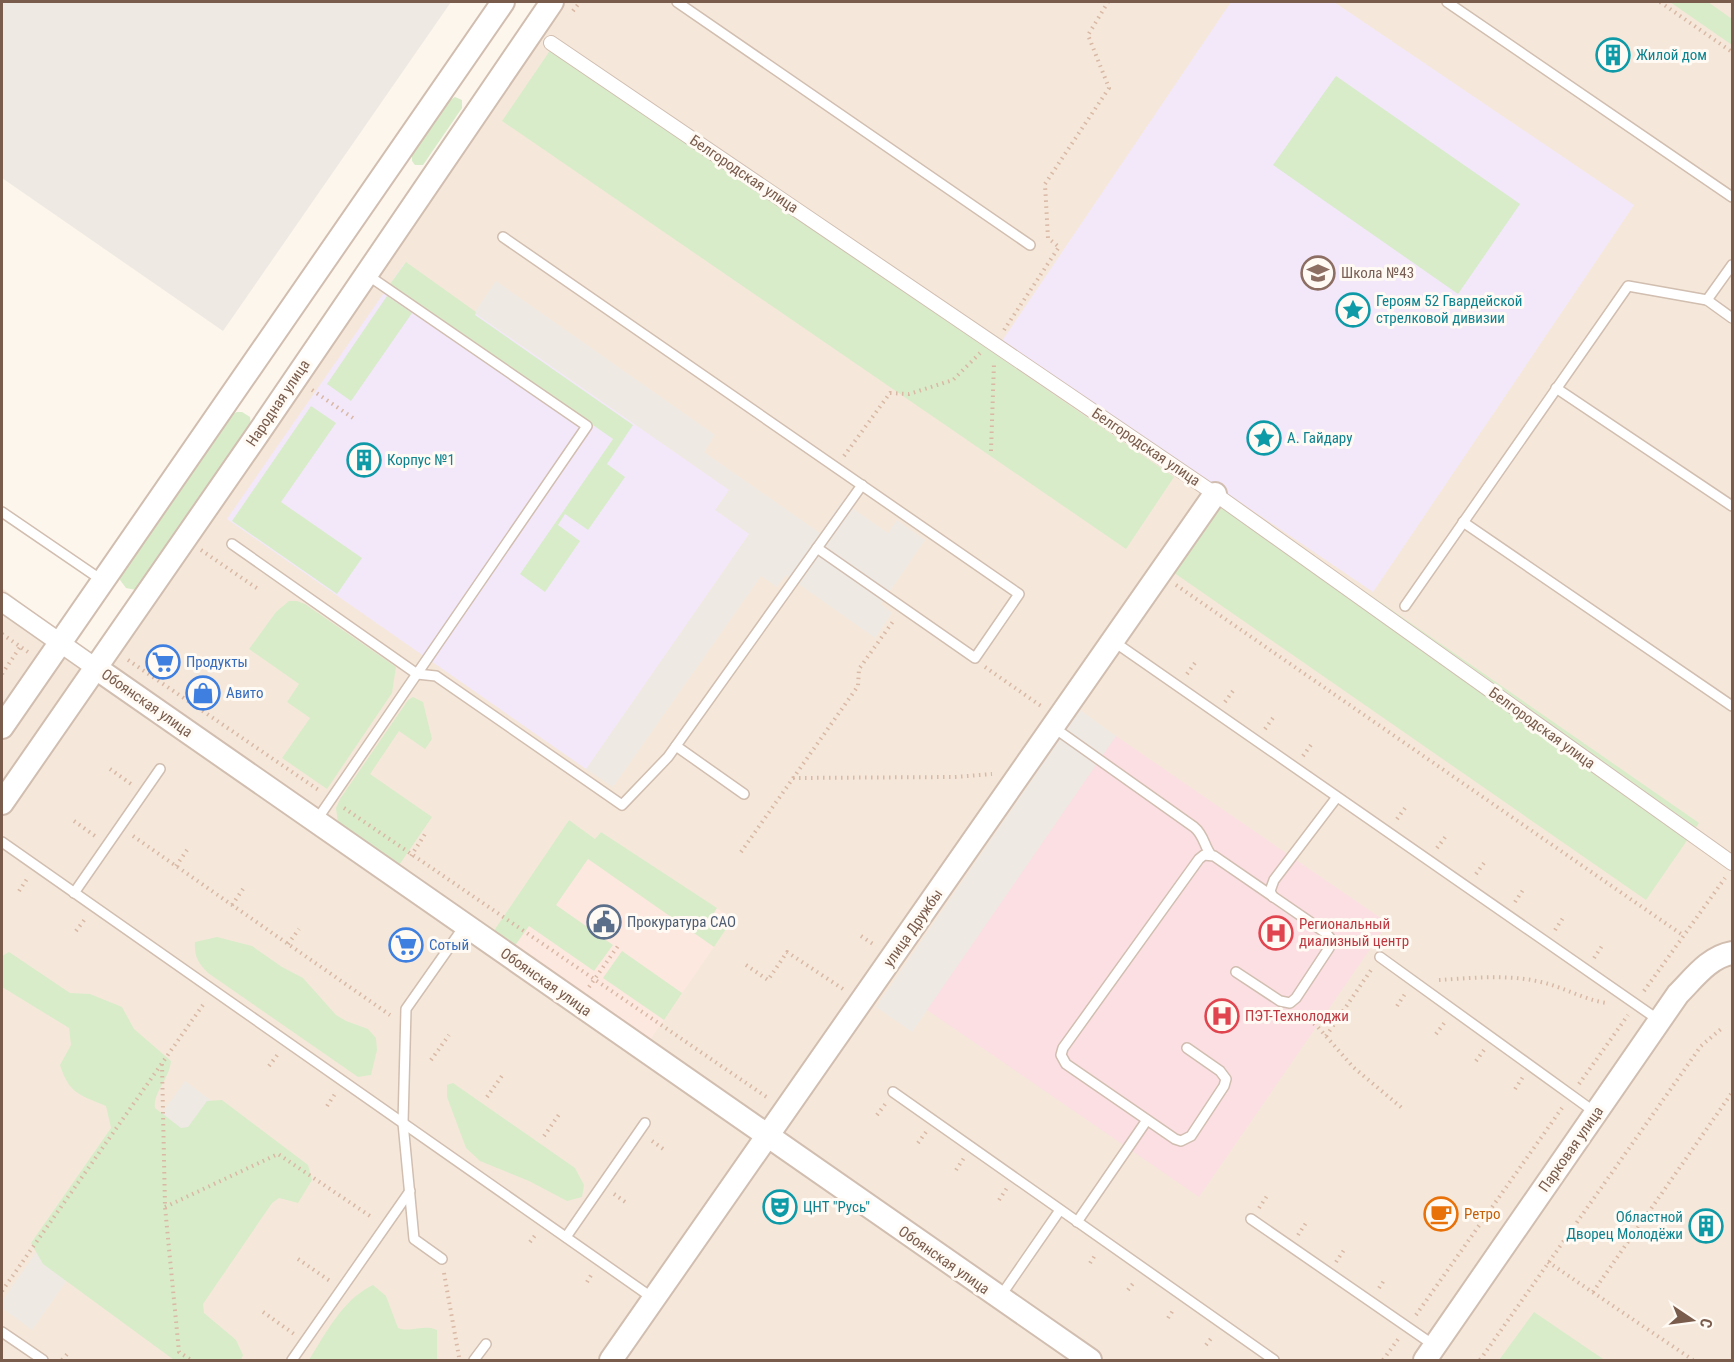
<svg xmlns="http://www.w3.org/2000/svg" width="1734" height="1362" font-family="'Roboto Condensed',sans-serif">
	<rect width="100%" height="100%" fill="#fdf6ec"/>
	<!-- residential -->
	<polygon fill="#f5e8da" points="543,2 1732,2 1732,1360 2,1360 2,588 89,655"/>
	<!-- commercial -->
	<polygon fill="#fde8e0" points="569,820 595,839 601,832 733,919 649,1041 493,932"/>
	<!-- industrial -->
	<g fill="#efe9e4">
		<polygon points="2,2 451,2 223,331 2,178"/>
		<polygon points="496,281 715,435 704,452 820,533 842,501 888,533 897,520 925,540 881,604 892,613 875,638 786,575 777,587 761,576 613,787 586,769 749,534 715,510 729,490 474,313"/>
		<polygon points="1080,710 1116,736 912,1032 876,1007"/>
		<polygon points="185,1081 213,1102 99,1235 32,1330 2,1308 2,1301 128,1121 147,1134"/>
	</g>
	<!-- education -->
	<g fill="#f3e8fa">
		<polygon points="1231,2 1334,2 1634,205 1373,592 1002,341"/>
		<polygon points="404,264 729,490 715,510 749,534 586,769 227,519"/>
	</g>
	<!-- medical -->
	<polygon fill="#fbdfe3" points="1116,736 1388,923 1199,1197 927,1010"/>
	<!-- green -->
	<g fill="#d8ecc9">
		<polygon points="1670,2 1708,2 1732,19 1732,45"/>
		<polygon points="551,49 1174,477 1126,549 502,121"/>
		<polygon points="1336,76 1520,204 1458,294 1273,165"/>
		<polygon points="455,97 462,100 462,108 423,165 415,165 412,161 412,155 450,100"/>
		<polygon points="406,262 476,312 475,315 633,425 607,464 625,477 588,530 565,514 558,525 580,541 545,592 520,574 613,439 390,284"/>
		<polygon points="387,296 412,313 351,401 327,384"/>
		<polygon points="311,406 336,423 281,502 362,558 337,594 232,521"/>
		<polygon points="237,412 242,412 250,417 251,427 136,590 126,588 120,580 120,575 232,414"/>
		<polygon points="1223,493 1699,823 1646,900 1170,570"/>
		<polygon points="289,601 297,601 305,604 396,667 392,693 327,789 282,758 310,718 287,702 299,684 249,649 276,612"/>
		<polygon points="413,697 423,702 432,739 425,749 399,731 370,774 432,817 397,868 338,824 336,808 340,799 408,700"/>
		<polygon points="569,820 595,839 601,832 717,908 711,918 726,929 714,947 588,859 556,905 613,945 594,971 529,926 514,947 493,932"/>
		<path d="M217 937 252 946 282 967 303 978 336 1015 346 1021 368 1029 376 1038 377 1050 371 1075 358 1077 208 973C198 963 194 956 195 942Z"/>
		<polygon points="622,951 682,993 664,1020 603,978"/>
		<path d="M9 952 70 993 90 994 122 1007 134 1029 171 1061C169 1080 153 1092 155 1108L181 1128 188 1127 207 1101 222 1100 308 1165 312 1180 298 1203 279 1198 272 1203 203 1304 204 1313 236 1340 243 1355 241 1360H174L43 1264 31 1243 111 1128 106 1106C80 1095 69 1094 60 1065L71 1045 69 1028 2 987V956Z"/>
		<polygon points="453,1083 575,1168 584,1185 582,1197 567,1201 529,1181 480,1161 466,1148 447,1097 447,1085"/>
		<path d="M373 1285 386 1296 398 1328C411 1333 424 1324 437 1330V1360H309C326 1333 343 1299 373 1285Z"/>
		<polygon points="1534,1312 1603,1359 1602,1360 1499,1360"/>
	</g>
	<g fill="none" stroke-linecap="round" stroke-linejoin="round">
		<defs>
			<g id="service">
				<polyline points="677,2 1030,245"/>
				<polyline points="1447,2 1732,197"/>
				<polyline points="503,237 1019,594 975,658 817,548"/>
				<polyline points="1707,300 1732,318"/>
				<polyline points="1556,388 1732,506"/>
				<polyline points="2,512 103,581"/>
				<polyline points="1463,522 1732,706"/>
				<polyline points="232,544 417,674 436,676 622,805 668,757 862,485"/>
				<polyline points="1405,606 1628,286 1707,300 1732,265"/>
				<polyline points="1113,641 1660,1021"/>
				<path d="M1053 727 1194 827C1204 835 1204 846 1211 855"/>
				<polyline points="676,746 744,794"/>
				<polyline points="316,821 587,426 366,274"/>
				<polyline points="2,842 654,1299"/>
				<polyline points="74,893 160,769"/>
				<polyline points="1273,897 1270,891 1274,880 1337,797"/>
				<polyline points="1380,957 1596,1113"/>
				<polyline points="1187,1048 1220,1071 1226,1079 1224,1086 1191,1136 1181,1141 1175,1139 1066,1064 1061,1055 1063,1048 1199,859 1204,855 1214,856 1326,933 1330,938 1329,948 1296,998 1290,1003 1280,1001 1236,972"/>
				<polyline points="893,1092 1274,1360"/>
				<polyline points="1251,1219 1435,1346"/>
				<polyline points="1077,1222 1147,1120"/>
				<polyline points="566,1237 645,1123"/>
				<polyline points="442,1259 414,1239 403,1123 406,1009 465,925"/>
				<polyline points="1000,1297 1060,1210"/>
				<polyline points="2,1332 43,1360"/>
				<polyline points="292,1360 410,1191"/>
				<polyline points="474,1360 486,1344"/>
			</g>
			<polyline id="pedestrian" points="551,43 1215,494 1732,863"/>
			<polyline id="minor" points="2,602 96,668"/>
			<g id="tertiary">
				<polyline points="96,668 1090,1360"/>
				<polyline points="2,727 503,2"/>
				<polyline points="2,803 257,435 552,2"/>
				<polyline points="611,1360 1215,494"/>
				<path d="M1425 1360 1678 994C1694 978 1709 957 1732 953"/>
			</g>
		</defs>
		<!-- service casing -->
		<use href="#service" stroke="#d1beb0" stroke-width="12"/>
		<!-- pedestrian casing -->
		<use href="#pedestrian" stroke="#d1beb0" stroke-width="16"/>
		<!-- minor casing -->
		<use href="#minor" stroke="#d1beb0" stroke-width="21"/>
		<!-- tertiary casing -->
		<use href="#tertiary" stroke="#d1beb0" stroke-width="26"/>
		<!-- path -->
		<g stroke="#d9b8a5" stroke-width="4" stroke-dasharray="1.5 4.5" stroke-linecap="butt">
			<polyline points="1660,2 1732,52"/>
			<polyline points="573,11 580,2"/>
			<polyline points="1004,330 1059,247 1048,238 1045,184 1109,88 1088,35 1108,2"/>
			<polyline points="312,390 356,420"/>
			<polyline points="991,451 994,363"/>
			<polyline points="844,456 890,393 909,394 953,380 980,353"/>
			<polyline points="201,550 258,589"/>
			<polyline points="1176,585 1684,936"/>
			<polyline points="2,634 28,652"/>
			<polyline points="128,660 320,791"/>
			<polyline points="985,667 1041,706"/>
			<polyline points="2,674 20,647"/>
			<polyline points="1187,674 1197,660"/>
			<polyline points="1225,702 1235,688"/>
			<polyline points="1265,729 1275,715"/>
			<polyline points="1303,756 1313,742"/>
			<polyline points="110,769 131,784"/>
			<polyline points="793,778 955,777 992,774"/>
			<polyline points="344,808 768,1098"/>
			<polyline points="1397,819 1405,808"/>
			<polyline points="74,821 95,836"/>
			<polyline points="133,836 390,1015"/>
			<polyline points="1437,848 1446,836"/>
			<polyline points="741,852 858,686 859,669 894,620"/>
			<polyline points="411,856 425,834"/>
			<polyline points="176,866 187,850"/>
			<polyline points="1476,874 1484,863"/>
			<polyline points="19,891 27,879"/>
			<polyline points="1515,902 1523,890"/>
			<polyline points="232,905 243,889"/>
			<polyline points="1555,930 1563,918"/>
			<polyline points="76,931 85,919"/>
			<polyline points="861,936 876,946"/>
			<polyline points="288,944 299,929"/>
			<polyline points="1594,958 1602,946"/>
			<polyline points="746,965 768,980 787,952 843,989"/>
			<path d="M1439 980C1472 978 1508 974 1541 982 1564 987 1584 1000 1607 1003"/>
			<polyline points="589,987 618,946"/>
			<polyline points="1644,991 1725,878"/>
			<polyline points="1397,1006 1405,994"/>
			<polyline points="1299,1013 1317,1026 1353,1067 1402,1108"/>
			<polyline points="1436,1034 1445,1022"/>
			<polyline points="1326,1036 1371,970"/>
			<polyline points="431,1060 449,1035"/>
			<polyline points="1476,1061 1484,1050"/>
			<polyline points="162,1064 165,1207 179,1352 191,1360"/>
			<polyline points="269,1066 278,1054"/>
			<polyline points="1579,1084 1628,1015"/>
			<polyline points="1515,1089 1523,1077"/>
			<polyline points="487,1097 504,1073"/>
			<polyline points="327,1106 335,1094"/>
			<polyline points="877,1115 886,1103"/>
			<polyline points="544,1136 560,1113"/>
			<polyline points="652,1141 666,1151"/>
			<polyline points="918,1143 926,1132"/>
			<polyline points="956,1170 964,1158"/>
			<polyline points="614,1194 628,1204"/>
			<polyline points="999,1200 1007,1188"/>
			<polyline points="165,1207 278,1154 373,1218"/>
			<polyline points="1259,1208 1267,1196"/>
			<polyline points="1298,1235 1306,1223"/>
			<polyline points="530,1242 537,1233"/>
			<polyline points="298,1259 330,1281"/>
			<polyline points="1336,1262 1344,1250"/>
			<polyline points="1548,1262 1693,1360"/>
			<polyline points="1090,1263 1096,1254"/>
			<polyline points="444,1273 459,1357"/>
			<polyline points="587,1282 593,1272"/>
			<polyline points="1379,1288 1385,1279"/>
			<polyline points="1128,1290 1135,1281"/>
			<polyline points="2,1291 205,1002"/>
			<polyline points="1593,1292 1731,1094"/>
			<polyline points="263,1312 294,1334"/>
			<polyline points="1416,1315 1562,1108"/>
			<polyline points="1168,1318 1174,1309"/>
			<polyline points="1206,1345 1213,1336"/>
			<polyline points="62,1360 69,1352"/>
			<polyline points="1383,1360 1399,1338"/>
			<polyline points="1480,1360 1701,1046 1721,1029"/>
		</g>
		<!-- service -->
		<use href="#service" stroke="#fff" stroke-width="9"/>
		<!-- pedestrian -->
		<use href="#pedestrian" stroke="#fff" stroke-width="14"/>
		<!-- minor -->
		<use href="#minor" stroke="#fff" stroke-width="18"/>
		<!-- tertiary -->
		<use href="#tertiary" stroke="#fff" stroke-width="22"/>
	</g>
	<!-- icons -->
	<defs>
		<symbol id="building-ring" viewBox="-11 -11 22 22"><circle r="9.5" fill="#fffaf3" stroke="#0f9aa8" stroke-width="1.5"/><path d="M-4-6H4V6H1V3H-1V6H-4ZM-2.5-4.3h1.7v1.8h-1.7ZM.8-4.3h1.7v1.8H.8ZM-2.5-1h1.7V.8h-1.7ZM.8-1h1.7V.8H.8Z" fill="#0f9aa8"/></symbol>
		<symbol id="school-ring" viewBox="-11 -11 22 22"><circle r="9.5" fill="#fffaf3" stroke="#8d6e63" stroke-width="1.5"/><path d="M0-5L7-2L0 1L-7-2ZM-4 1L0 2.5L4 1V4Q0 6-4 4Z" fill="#8d6e63"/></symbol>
		<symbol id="sight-ring" viewBox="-11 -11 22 22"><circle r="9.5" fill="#fffaf3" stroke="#0f9aa8" stroke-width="1.5"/><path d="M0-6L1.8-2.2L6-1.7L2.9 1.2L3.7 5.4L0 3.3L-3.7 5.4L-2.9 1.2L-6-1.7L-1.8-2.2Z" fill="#0f9aa8"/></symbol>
		<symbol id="supermarket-ring" viewBox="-11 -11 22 22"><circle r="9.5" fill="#fffaf3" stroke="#3f7fe0" stroke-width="1.5"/><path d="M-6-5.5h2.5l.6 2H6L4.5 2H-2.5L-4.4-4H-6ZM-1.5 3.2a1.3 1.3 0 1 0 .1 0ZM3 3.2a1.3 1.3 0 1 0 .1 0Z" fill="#3f7fe0"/></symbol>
		<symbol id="shop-ring" viewBox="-11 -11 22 22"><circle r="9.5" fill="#fffaf3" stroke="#3f7fe0" stroke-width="1.5"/><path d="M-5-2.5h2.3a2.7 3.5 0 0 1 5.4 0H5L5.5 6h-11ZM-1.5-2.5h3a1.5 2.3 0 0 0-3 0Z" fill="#3f7fe0"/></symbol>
		<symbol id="civic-ring" viewBox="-11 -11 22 22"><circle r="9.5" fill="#fffaf3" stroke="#5c6f8a" stroke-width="1.5"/><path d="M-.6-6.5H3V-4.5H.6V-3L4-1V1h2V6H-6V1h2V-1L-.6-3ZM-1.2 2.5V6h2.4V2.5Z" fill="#5c6f8a"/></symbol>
		<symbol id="hospital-ring" viewBox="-11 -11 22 22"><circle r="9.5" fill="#fffaf3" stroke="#e0444e" stroke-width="1.5"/><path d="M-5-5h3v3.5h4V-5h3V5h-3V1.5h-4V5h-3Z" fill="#e0444e"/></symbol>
		<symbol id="theatre-ring" viewBox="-11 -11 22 22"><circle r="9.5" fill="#fffaf3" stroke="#0f9aa8" stroke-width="1.5"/><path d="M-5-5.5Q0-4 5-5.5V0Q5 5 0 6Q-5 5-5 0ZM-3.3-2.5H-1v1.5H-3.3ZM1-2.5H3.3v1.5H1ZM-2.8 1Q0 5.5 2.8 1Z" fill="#0f9aa8"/></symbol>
		<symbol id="cafe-ring" viewBox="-11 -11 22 22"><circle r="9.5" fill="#fffaf3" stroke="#e8710a" stroke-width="1.5"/><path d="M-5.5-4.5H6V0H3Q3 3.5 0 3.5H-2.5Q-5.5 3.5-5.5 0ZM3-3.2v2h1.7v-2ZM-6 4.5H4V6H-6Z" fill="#e8710a"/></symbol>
	</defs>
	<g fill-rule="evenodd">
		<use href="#building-ring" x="1594" y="36" width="38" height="38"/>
		<use href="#school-ring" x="1299" y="254" width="38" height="38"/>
		<use href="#sight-ring" x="1334" y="291" width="38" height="38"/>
		<use href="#sight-ring" x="1245" y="419" width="38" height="38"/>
		<use href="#building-ring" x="345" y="441" width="38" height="38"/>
		<use href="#supermarket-ring" x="144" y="643" width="38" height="38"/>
		<use href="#shop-ring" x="184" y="674" width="38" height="38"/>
		<use href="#civic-ring" x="585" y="903" width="38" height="38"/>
		<use href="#hospital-ring" x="1257" y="914" width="38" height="38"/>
		<use href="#supermarket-ring" x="387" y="926" width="38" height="38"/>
		<use href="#hospital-ring" x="1203" y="997" width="38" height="38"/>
		<use href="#theatre-ring" x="761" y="1188" width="38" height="38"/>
		<use href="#cafe-ring" x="1422" y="1195" width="38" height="38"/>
		<use href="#building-ring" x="1687" y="1207" width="38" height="38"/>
	</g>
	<g text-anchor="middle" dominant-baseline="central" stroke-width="6" stroke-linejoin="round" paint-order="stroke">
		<!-- culture labels -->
		<g font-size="15" fill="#0d838f" stroke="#fffaf3" text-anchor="start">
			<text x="1636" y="55">Жилой дом</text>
			<text x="1376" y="301">Героям 52 Гвардейской<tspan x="1376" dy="17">стрелковой дивизии</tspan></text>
			<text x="1287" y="438">А. Гайдару</text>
			<text x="387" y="460">Корпус №1</text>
			<text x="803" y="1207">ЦНТ "Русь"</text>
			<text x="1683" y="1217" text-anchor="end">Областной<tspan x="1683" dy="17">Дворец Молодёжи</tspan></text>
		</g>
		<!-- street labels -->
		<g font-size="15" fill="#7a5c4d" stroke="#fffaf3">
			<text transform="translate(744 174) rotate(34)">Белгородская улица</text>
			<text transform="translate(278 403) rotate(-56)">Народная улица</text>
			<text transform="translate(1146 447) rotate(34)">Белгородская улица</text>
			<text transform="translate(147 703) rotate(35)">Обоянская улица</text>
			<text transform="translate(1542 728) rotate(36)">Белгородская улица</text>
			<text transform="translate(913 928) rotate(-55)">улица Дружбы</text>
			<text transform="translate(546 982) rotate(35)">Обоянская улица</text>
			<text transform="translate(1571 1149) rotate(-55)">Парковая улица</text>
			<text transform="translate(944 1260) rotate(35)">Обоянская улица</text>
		</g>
		<!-- education labels -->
		<g font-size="15" fill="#785e54" stroke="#fffaf3" text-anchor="start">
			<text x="1341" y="273">Школа №43</text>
		</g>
		<!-- shop labels -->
		<g font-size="15" fill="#366cbe" stroke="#fffaf3" text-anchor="start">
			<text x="186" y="662">Продукты</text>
			<text x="226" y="693">Авито</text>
			<text x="429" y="945">Сотый</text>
		</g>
		<!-- service labels -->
		<g font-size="15" fill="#4e5e75" stroke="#fffaf3" text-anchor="start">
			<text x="627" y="922">Прокуратура САО</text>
		</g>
		<!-- health labels -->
		<g font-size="15" fill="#be3a42" stroke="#fffaf3" text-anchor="start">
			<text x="1299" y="924">Региональный<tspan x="1299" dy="17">диализный центр</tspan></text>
			<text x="1245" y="1016">ПЭТ-Технолоджи</text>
		</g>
		<!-- food labels -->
		<g font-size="15" fill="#c56008" stroke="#fffaf3" text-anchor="start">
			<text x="1464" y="1214">Ретро</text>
		</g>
	</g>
	<!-- border -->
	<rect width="1734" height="1362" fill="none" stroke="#7a5c4d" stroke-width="6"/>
	<!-- north arrow -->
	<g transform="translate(1692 1320) rotate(103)" stroke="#fffaf3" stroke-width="4.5" paint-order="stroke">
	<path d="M0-4.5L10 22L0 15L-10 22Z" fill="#7a5c4d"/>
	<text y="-9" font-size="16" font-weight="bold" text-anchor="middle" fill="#7a5c4d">С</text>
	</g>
</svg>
